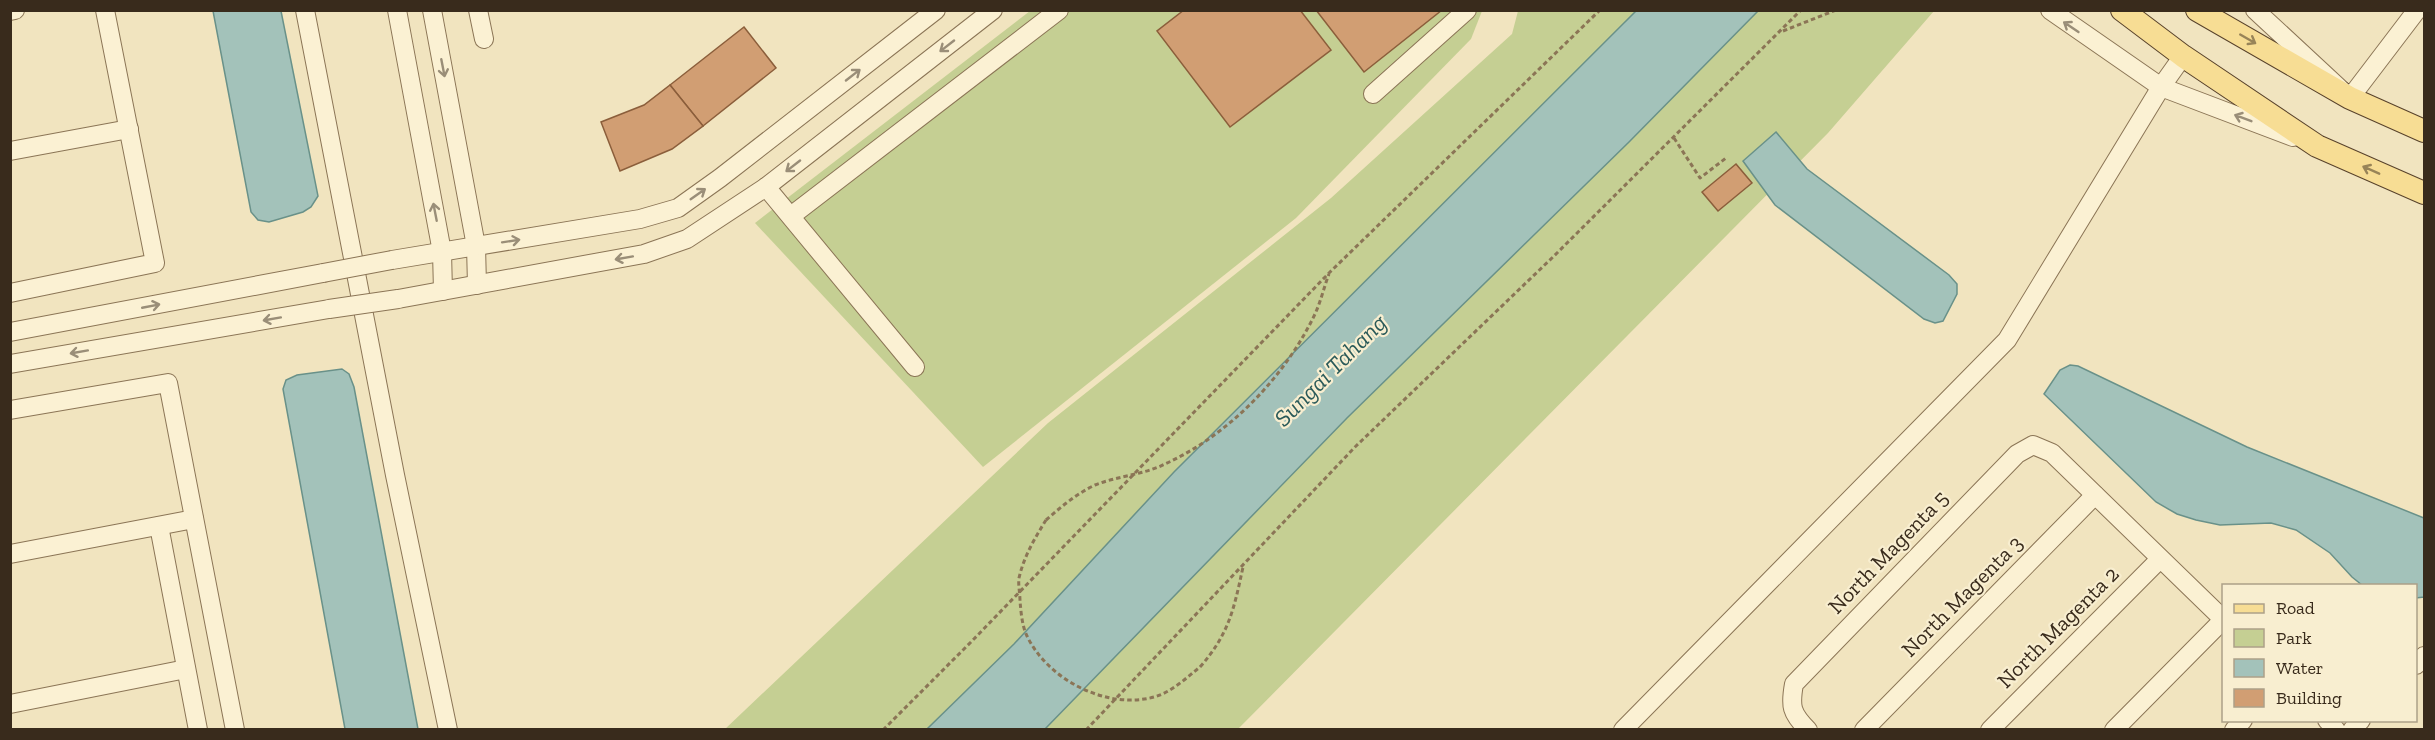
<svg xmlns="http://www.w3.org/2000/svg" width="2435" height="740" font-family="'Zilla Slab',serif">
	<rect width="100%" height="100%" fill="#f1e4bf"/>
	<!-- green -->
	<g fill="#c5cf93">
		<polygon points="1030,11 1482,11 1471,39 1296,218 983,467 755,223"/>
		<polygon points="1518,11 1934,11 1828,133 1238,729 724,730 1048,423 1331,198 1512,34"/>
	</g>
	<!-- water -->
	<g fill="#a3c2ba" stroke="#699189" stroke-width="1.5">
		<polygon points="213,11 281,11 318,196 311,207 303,212 269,222 258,220 251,212"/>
		<polygon points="1636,11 1758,11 1629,142 1347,418 1045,729 927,729 1014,644 1174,472"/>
		<polygon points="1776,132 1807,169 1949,275 1957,284 1957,294 1943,321 1935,323 1924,319 1775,205 1743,161"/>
		<polygon points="2070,365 2078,366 2247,447 2424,518 2424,597 2416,598 2416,586 2362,585 2352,577 2330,553 2296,530 2271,523 2220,525 2196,520 2177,514 2156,502 2044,394 2060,370"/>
		<polygon points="342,369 349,374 354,387 418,729 345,729 283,389 286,380 297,375"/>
	</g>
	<!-- building -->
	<g fill="#d19e73" stroke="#8b5e3b" stroke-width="1.5">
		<polygon points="1184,10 1300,10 1331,50 1230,127 1157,31"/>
		<polygon points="1316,10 1442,10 1364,72"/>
		<polygon points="744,27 776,68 703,126 670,85"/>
		<polygon points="670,85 703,126 672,149 620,171 601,122 644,105"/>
		<polygon points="1736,164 1752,183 1718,211 1702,192"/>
	</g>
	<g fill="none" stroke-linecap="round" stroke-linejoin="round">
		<defs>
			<g id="minor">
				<polyline points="305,10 395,475 448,730"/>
				<polyline points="397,10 442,252 443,291"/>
				<polyline points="432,10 476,246 477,285"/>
				<polyline points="478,10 484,39"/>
				<polyline points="2050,10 2161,87 2293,137"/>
				<polyline points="2255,10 2350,98 2417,10"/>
				<polyline points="10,11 15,10"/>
				<polyline points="1373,94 1467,10"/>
				<polyline points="10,151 129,129"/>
				<polyline points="766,187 915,367"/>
				<polyline points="791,216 1059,10"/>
				<polyline points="392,260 640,219 678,208 720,178 936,10"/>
				<polyline points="10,293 155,263 105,10"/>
				<polyline points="398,299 644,254 687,239 766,187 993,10"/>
				<polyline points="10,332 323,273"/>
				<polyline points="10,364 329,309"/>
				<polyline points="10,410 168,383 235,730"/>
				<polyline points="159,526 198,730"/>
				<polyline points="10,554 194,519"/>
				<polyline points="2416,665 2424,656"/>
				<polyline points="10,704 186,669"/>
				<polyline points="2327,720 2336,730"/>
				<polyline points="1623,730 2007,340 2161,87 2183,56"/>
				<path d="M1808 730C1791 713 1790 706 1794 684L2017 454 2033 445 2052 453 2224 620"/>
				<polyline points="1864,730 2095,495"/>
				<polyline points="1990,730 2160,559"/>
				<polyline points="2114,730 2223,620"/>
				<polyline points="2234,730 2243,720"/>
				<polyline points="2352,730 2361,720"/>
			</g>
			<g id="major">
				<polyline points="2122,10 2183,56 2317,146 2424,193"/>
				<polyline points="2197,10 2350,98 2424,131"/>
			</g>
		</defs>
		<!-- minor casing -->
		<use href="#minor" stroke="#8b7556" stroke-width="20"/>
		<!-- major casing -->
		<use href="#major" stroke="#58422b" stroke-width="24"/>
		<!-- path -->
		<g stroke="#8b7556" stroke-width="3" stroke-dasharray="4.5 3" stroke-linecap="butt">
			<polyline points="1783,31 1836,10"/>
			<polyline points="1674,138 1700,178 1726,158"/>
			<path d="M1046 520C1061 507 1076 494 1095 485 1117 476 1143 475 1165 464 1229 435 1285 377 1315 314 1321 301 1324 287 1329 274"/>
			<path d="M1200 667C1229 634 1234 609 1243 567"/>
			<polyline points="883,730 971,642 1329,273 1600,10"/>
			<polyline points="1086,730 1355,447 1554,256 1801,10"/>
		</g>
		<!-- minor -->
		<use href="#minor" stroke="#fbf1d3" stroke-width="18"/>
		<!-- major -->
		<use href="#major" stroke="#f7dd94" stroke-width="22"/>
		<defs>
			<g id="minor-bridge">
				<polyline points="323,273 392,260"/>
				<polyline points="329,309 398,299"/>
			</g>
		</defs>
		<!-- minor-bridge casing -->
		<use href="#minor-bridge" stroke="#8b7556" stroke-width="20" stroke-linecap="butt"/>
		<!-- path-bridge -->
		<path stroke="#8b7556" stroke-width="3" stroke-dasharray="4.5 3" stroke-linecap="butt" d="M1046 520C1035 538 1024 556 1019 578 1018 585 1020 593 1020 601 1021 612 1022 626 1027 636 1048 680 1107 710 1154 697 1172 692 1186 678 1200 667"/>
		<!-- minor-bridge -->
		<use href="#minor-bridge" stroke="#fbf1d3" stroke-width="18"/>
	</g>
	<!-- one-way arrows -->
	<defs><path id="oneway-shaft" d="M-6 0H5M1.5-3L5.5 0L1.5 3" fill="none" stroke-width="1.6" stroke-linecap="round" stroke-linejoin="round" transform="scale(1.5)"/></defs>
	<g stroke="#9a8e78">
		<use href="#oneway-shaft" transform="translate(2071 27) rotate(-146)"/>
		<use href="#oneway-shaft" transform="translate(947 46) rotate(142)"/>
		<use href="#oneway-shaft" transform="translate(443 68) rotate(79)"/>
		<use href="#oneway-shaft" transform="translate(853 75) rotate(-38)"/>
		<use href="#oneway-shaft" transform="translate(2243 118) rotate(-159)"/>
		<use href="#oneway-shaft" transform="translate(793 166) rotate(142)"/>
		<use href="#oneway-shaft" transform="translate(698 194) rotate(-35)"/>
		<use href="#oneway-shaft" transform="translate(435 212) rotate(-101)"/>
		<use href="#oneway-shaft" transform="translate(511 241) rotate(-9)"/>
		<use href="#oneway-shaft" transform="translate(624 258) rotate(170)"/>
		<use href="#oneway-shaft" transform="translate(151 306) rotate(-11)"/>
		<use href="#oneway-shaft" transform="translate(272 319) rotate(170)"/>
		<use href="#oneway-shaft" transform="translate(79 352) rotate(170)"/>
	</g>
	<g stroke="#988458">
		<use href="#oneway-shaft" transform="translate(2248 39) rotate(30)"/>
		<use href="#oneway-shaft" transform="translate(2371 170) rotate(-156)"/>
	</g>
	<g text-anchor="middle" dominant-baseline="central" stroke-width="4.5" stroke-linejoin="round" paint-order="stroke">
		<!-- street labels -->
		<g font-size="22" fill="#392b1c" stroke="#f8eed0">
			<text transform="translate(1888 552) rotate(-46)">North Magenta 5</text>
			<text transform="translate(1962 596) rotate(-45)">North Magenta 3</text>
			<text transform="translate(2058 627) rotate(-45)">North Magenta 2</text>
		</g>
		<!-- water labels -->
		<g font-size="24" font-style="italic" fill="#2a5a59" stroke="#f8eed0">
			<text transform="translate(1330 370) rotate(-45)">Sungai Tahang</text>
		</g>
	</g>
	<!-- border -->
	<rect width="2435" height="740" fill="none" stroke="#392b1c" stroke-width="24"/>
	<!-- legend -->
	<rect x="2222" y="584" width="195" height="138" fill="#f8eed0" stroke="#aca088" stroke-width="1.5"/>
	<rect x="2234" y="604" width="30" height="9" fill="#f7dd94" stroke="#aca088" stroke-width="1.5"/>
	<text x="2276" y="614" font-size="18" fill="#392b1c">Road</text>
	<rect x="2234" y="629" width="30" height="18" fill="#c5cf93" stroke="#aca088" stroke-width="1.5"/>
	<text x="2276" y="644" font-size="18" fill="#392b1c">Park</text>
	<rect x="2234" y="659" width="30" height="18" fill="#a3c2ba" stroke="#aca088" stroke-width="1.5"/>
	<text x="2276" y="674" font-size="18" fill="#392b1c">Water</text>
	<rect x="2234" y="689" width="30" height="18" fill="#d19e73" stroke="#aca088" stroke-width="1.5"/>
	<text x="2276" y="704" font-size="18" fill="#392b1c">Building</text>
</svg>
